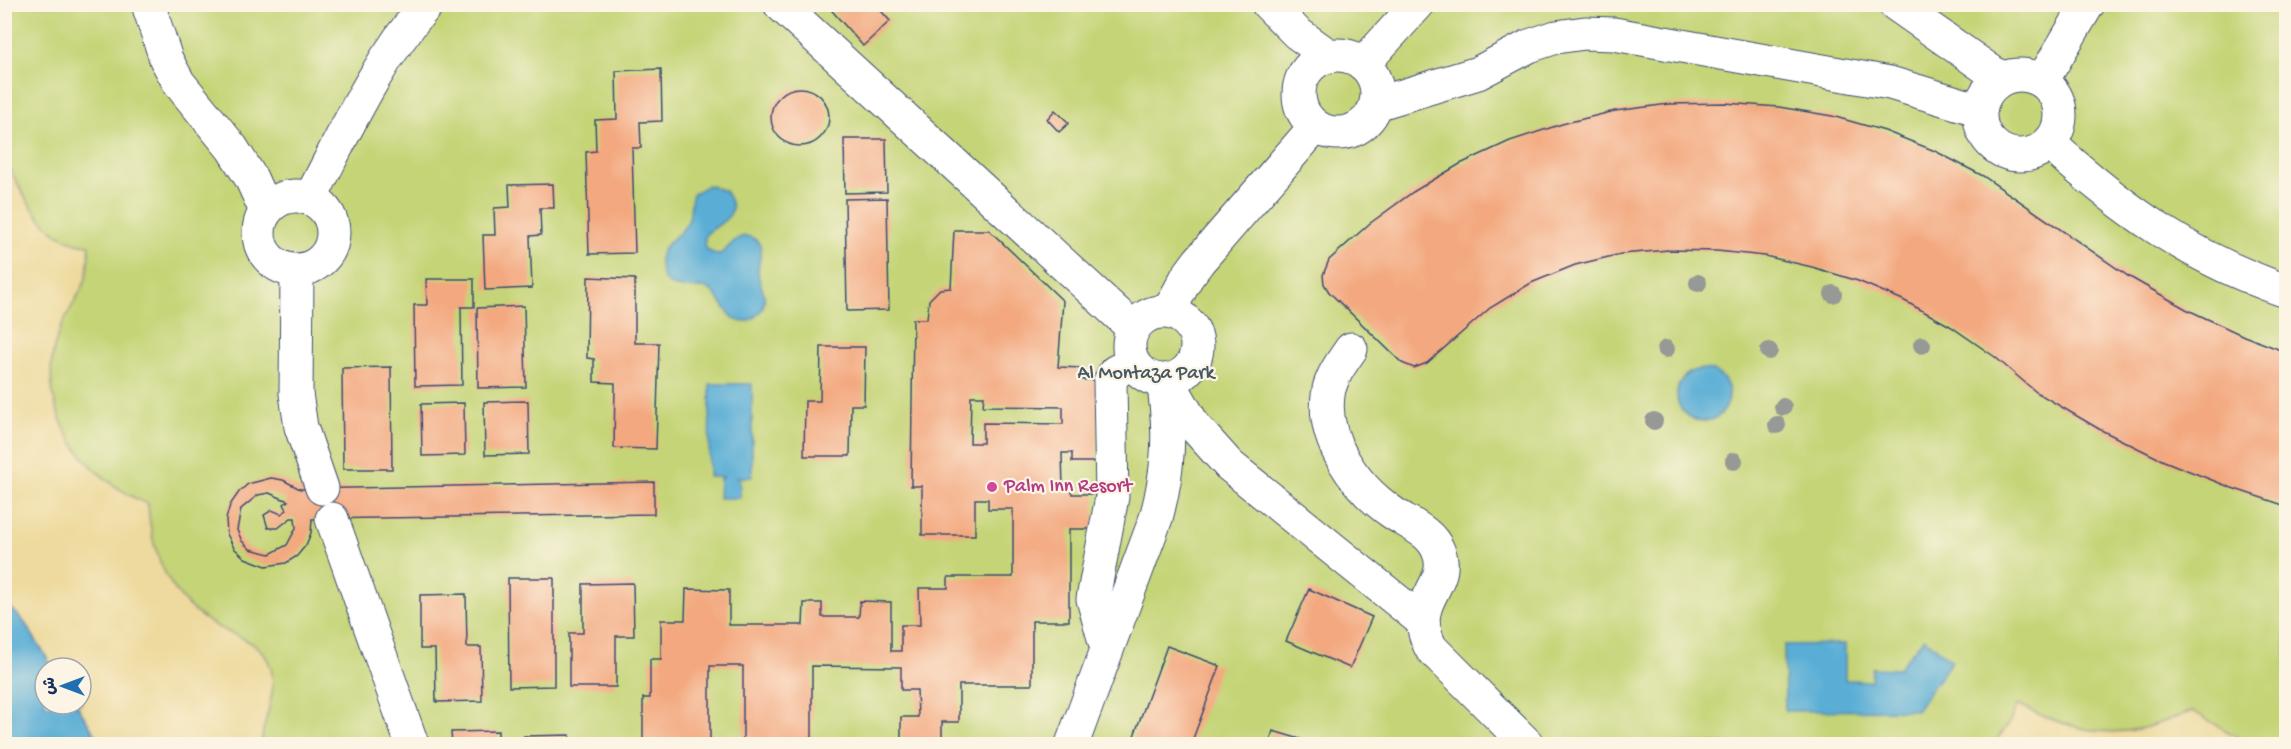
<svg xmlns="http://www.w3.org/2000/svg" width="2291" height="749" font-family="'Gochi Hand','Playpen Sans Arabic',sans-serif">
	<rect width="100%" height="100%" fill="#fcf5e5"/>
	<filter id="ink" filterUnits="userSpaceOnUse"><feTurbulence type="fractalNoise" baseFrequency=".0167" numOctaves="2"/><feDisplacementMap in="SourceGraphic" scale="12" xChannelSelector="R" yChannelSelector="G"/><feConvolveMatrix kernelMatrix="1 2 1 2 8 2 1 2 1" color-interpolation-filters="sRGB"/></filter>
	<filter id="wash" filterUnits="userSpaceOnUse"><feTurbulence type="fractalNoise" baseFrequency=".008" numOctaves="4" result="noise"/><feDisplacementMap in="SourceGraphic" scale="24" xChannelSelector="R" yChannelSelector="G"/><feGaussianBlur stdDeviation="1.35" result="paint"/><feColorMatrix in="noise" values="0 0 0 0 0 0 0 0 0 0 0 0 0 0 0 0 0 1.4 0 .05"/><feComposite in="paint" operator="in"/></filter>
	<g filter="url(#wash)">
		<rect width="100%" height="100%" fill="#f8e8d1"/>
		<!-- green -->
		<polygon fill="#c4d476" stroke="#70826a" stroke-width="1.5" points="5,5 2286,5 2286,744 101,744 76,704 81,704 81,668 53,668 25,623 5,601"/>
		<!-- sand -->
		<g fill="#eeda9e" stroke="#84847e" stroke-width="1.5">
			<path d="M4 158C23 194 44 243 90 245 88 256 89 271 85 281 76 303 61 320 55 344 37 414 86 479 148 504 151 555 171 604 220 628 241 639 263 642 271 668 278 692 263 721 261 744H101L76 704H81V668H53L25 623 5 601Z"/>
			<path d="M2018 704C2053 723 2099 738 2139 729 2157 725 2175 717 2193 711L2249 744H1993L2008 725Z"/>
		</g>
		<!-- water -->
		<g fill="#5aaed6" stroke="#3a6e9a" stroke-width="1.5">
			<path d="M708 185 725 191C743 216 722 221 706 234 702 246 707 254 720 254 730 248 736 233 750 237 768 242 758 260 758 272 759 288 772 300 758 314 733 339 723 297 710 290 695 282 663 300 660 265 658 241 681 239 688 221 692 212 689 203 693 194Z"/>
			<circle cx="1703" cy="395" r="26"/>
			<polygon points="710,384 752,384 752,477 736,477 740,480 740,498 719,498 720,479 723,477 709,477"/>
			<polygon points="4,601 25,623 53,668 45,668 45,704 76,704 101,744 5,744"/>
			<polygon points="1924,638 1952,661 1916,710 1785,711 1784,645 1845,644 1845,680 1871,681 1872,668 1898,669"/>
		</g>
		<g id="blocks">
			<!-- building -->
			<g fill="#f3a87f" fill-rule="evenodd">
				<polygon points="826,4 875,4 890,21 863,46"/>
				<polygon points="661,69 662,121 640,122 641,148 632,148 635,253 589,254 586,152 596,151 595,120 617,119 616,71"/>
				<circle cx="800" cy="117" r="29"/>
				<polygon points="1725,103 1779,107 1832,116 1885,131 1935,151 1983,176 2128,276 2186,309 2244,336 2286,352 2286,506 2232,488 2164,461 2099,429 2036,392 1995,357 1950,326 1903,300 1858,281 1812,267 1765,256 1717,251 1669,250 1621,254 1575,265 1531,283 1490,308 1427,363 1414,368 1402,363 1329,292 1324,284 1323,275 1329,260 1369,224 1413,192 1460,164 1510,141 1562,124 1615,111 1669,104"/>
				<polygon points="1055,110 1069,123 1059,132 1047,119"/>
				<polygon points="844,139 886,139 887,192 845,193"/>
				<polygon points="553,184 554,208 540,208 541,235 530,236 532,288 485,290 483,235 495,235 494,208 510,207 509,185"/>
				<polygon points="887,198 889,310 847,311 845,199"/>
				<path d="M954 230H989L1063 301 1058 367 1083 368V380H1101L1096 462H1072V453H1062L1063 488H1070L1072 494H1095L1094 529H1069V621H1032V685H959V722H942V744H901V717H918L917 690H901V667L812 666V744H743V666H710V741H676V744H643V698H650V659H661V620H685L686 589 729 590V625H803L804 603H822V617H859L860 601 891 602V651H901V625H920L919 588H948V577H1013V509H988V499H975V535H922V486H911L913 319H927L929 300 940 289 951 288ZM971 396H984L983 406 1063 407V424L983 423V443H970Z"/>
				<polygon points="588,277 635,279 635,343 659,343 656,449 614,448 615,383 594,382 594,359 587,358"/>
				<polygon points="426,279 474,279 474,307 461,307 462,385 415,386 414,305 427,305"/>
				<polygon points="524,306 526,387 478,388 477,308"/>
				<polygon points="821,347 865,347 864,405 851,405 850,456 804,456 805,401 820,401"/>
				<polygon points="391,367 392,469 343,469 342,368"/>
				<polygon points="528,401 529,454 485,455 484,402"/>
				<polygon points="464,403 465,455 422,456 421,404"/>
				<path d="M271 478 283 480 300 489 654 482V514L312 519 311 533 306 545 297 556 286 563 266 566 245 558 234 548 227 534 226 519 230 505 239 492 248 484ZM269 493 288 501 284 504 287 510 281 514 272 510 264 515 268 528H278L291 518H295L296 528 287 545 270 554 250 549 242 541 237 530 241 509 258 495Z"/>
				<polygon points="508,578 554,578 554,686 509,687"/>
				<polygon points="633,583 634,636 616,636 616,687 569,687 569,633 583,633 583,584"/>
				<polygon points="1309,589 1372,617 1350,668 1286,641"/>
				<polygon points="466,594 467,647 481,647 482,701 436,702 435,649 420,649 420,595"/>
				<polygon points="1167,646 1220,666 1191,744 1131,744"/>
				<polygon points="498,731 498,744 452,744 451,732"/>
				<polygon points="1273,731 1317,744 1269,744"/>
				<polygon points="570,735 570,744 525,744 524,736"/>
			</g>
		</g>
	</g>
	<g filter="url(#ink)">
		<use href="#blocks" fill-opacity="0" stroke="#3c4b6f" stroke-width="1.5"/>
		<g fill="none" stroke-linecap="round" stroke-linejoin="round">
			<defs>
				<g id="minor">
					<polyline points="148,4 166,59 179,83 232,148 251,178 266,211"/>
					<polyline points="780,4 1133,328"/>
					<polyline points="1268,4 1297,33 1329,56"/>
					<polyline points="1895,4 2002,79"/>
					<circle cx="1338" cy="94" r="39"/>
					<polyline points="1363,64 1418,4"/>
					<circle cx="2020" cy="115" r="40"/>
					<polyline points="2042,81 2088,4"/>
					<polyline points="1376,104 1478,73 1529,46 1556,37 1585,33 1614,34 1890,83 1980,110"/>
					<path d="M2049 143C2124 211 2191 258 2286 291"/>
					<circle cx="296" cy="233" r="37"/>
					<path d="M310 199C345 132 376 62 427 4"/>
					<polyline points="297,271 296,394 301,427 322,488"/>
					<polyline points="1169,311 1187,277 1199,261 1315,127"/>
					<circle cx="1163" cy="346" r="34"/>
					<path d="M1351 349C1342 362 1333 374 1329 389 1319 438 1355 487 1393 513 1409 524 1430 531 1438 550 1454 586 1405 599 1431 648L1527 744"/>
					<polyline points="1170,384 1194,426 1229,465 1421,620"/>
					<polyline points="332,519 412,744"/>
					<polyline points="1107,649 1093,599 1112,497 1110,382 1115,372 1133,363"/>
					<path d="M1072 744 1156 518C1169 471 1171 429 1163 381"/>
				</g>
			</defs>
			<!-- minor casing -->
			<use href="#minor" stroke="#3c4b6f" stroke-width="35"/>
			<!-- minor -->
			<use href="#minor" stroke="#fff" stroke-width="33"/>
		</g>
		<!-- trees -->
		<g fill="#969995">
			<circle cx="1698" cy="283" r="9"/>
			<circle cx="1833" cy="294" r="9"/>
			<circle cx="1922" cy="345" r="9"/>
			<circle cx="1666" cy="349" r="9"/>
			<circle cx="1769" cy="351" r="9"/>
			<circle cx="1783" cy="407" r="9"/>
			<circle cx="1654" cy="421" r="9"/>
			<circle cx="1777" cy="425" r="9"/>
			<circle cx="1734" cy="461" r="9"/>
		</g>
	</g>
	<!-- markers -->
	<circle fill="#d1479c" stroke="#fcf5e5" stroke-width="2" cx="992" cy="487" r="6"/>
	<g text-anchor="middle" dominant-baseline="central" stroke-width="4.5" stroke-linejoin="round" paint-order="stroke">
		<!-- park labels -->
		<g font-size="20" fill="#455864" stroke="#fcf5e5">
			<text x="1146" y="374">Al Montaza Park</text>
		</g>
		<!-- hotel labels -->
		<g font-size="20" fill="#b23c85" stroke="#fcf5e5" text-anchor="start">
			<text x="1004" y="487">Palm Inn Resort</text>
		</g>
	</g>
	<!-- margin -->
	<rect width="2291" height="749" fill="none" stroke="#fcf5e5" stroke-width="24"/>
	<!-- north arrow -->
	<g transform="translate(63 686) rotate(270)"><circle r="28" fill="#fcf5e5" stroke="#a2a6af" stroke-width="1.5"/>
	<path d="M0-4.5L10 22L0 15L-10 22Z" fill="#1f6fb2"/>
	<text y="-9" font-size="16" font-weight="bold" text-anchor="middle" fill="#1b2f5e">ش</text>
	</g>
</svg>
